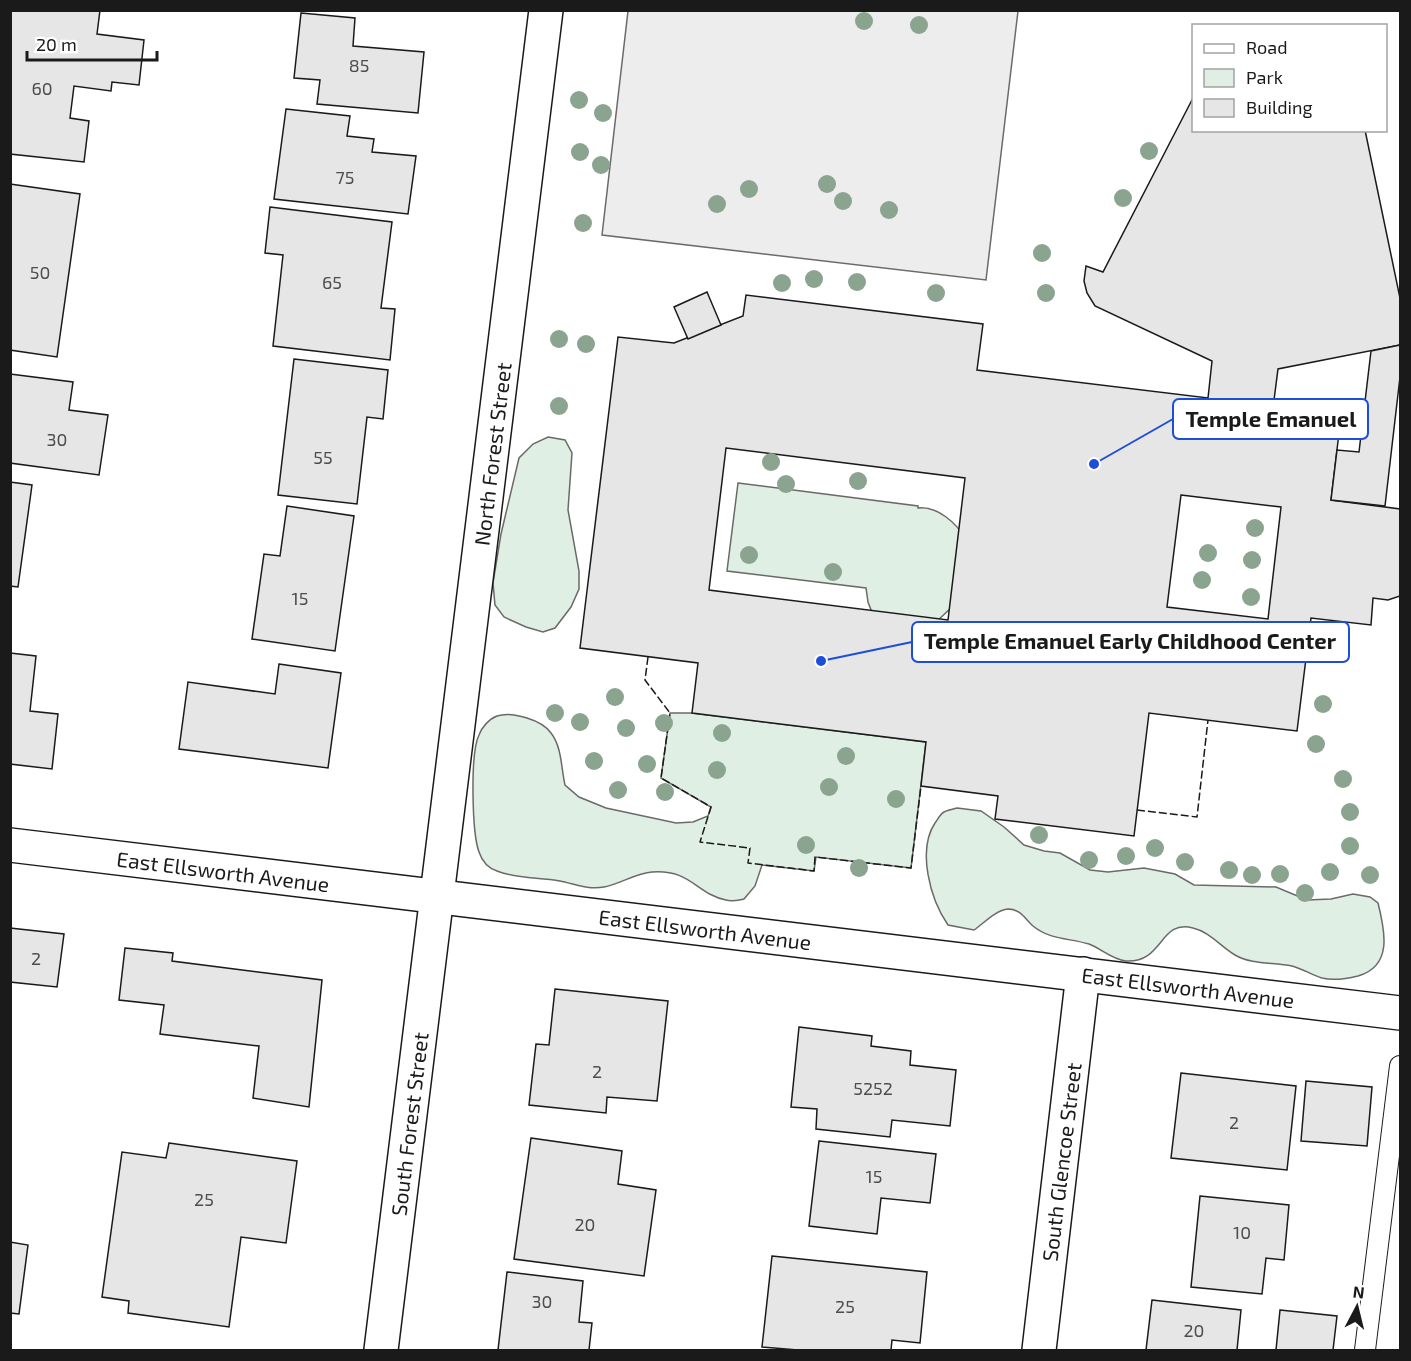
<svg xmlns="http://www.w3.org/2000/svg" width="1411" height="1361" font-family="'Exo 2',sans-serif">
	<rect width="100%" height="100%" fill="#fff"/>
	<!-- green -->
	<g fill="#e0efe3" stroke="#6a6a6a" stroke-width="1.5">
		<polygon points="548,437 565,440 572,453 568,510 579,571 579,589 571,607 555,628 543,632 526,627 504,617 495,605 493,583 501,534 519,458 533,444"/>
		<path d="M738 483 918 506V508C938 506 956 523 966 539L953 606 936 622 873 615 868 602 866 588 727 571Z"/>
		<path d="M670 713H692L926 742 911 868 816 857 814 871 762 865 755 886 744 899C739 900 732 902 726 900 696 894 691 869 652 872 636 873 620 884 604 887 588 890 575 884 560 881 539 877 517 879 497 871 488 868 482 861 479 852 472 833 470 753 479 735 482 727 489 719 497 716 512 711 542 720 551 733 562 747 561 768 565 785L579 797 606 808 676 823 693 822 708 816 711 807 661 778Z"/>
		<path d="M957 808 981 811 1004 827 1024 845 1044 851 1060 853 1090 870 1108 872 1144 868 1175 874 1194 885 1276 887 1307 900 1331 899 1353 894 1370 897 1378 903C1385 931 1393 966 1358 976 1346 979 1334 981 1322 978 1312 975 1303 969 1292 966 1273 962 1252 965 1235 955 1220 946 1210 932 1193 928 1159 919 1164 963 1126 961 1111 959 1102 949 1089 944 1069 938 1050 940 1033 926 1025 919 1021 909 1008 909 996 910 984 923 974 930L948 925C930 899 917 850 935 823 938 819 940 814 944 812 948 810 953 809 957 808Z"/>
	</g>
	<!-- parking -->
	<polygon fill="#ededed" stroke="#6a6a6a" stroke-width="1.5" points="628,11 1018,11 986,280 602,235"/>
	<!-- building -->
	<g fill="#e6e6e6" stroke="#1a1a1a" stroke-width="1.5" fill-rule="evenodd">
		<polygon points="10,10 100,10 97,34 144,40 139,85 112,82 111,91 74,86 70,118 89,121 84,162 10,154"/>
		<polygon points="301,13 355,18 353,46 424,52 418,113 317,104 320,80 294,78"/>
		<path d="M1194 96V130H1365L1400 298V345L1278 369 1273 408 1341 416 1331 500 1400 509V596L1388 600 1373 598 1371 625 1311 618 1297 731 1149 713 1134 836 995 819 998 796 921 786 926 742 692 713 698 663 580 648 618 337 674 343 743 316 746 295 983 324 977 370 1208 398 1212 361 1095 306 1087 293 1084 281 1086 266 1103 272ZM726 448 965 478 948 620 709 590ZM1181 495 1281 507 1268 619 1167 607Z"/>
		<polygon points="286,109 350,116 347,136 374,139 372,152 416,156 408,214 274,199"/>
		<polygon points="10,184 80,194 57,357 10,350"/>
		<polygon points="270,207 392,222 381,308 395,309 390,360 273,346 283,255 265,253"/>
		<polygon points="707,292 721,325 688,339 674,307"/>
		<polygon points="1400,345 1400,377 1385,506 1331,500 1337,450 1359,452 1371,351"/>
		<polygon points="294,359 388,370 383,419 367,417 357,504 278,495"/>
		<polygon points="10,374 73,382 69,410 108,415 99,475 10,463"/>
		<polygon points="10,482 32,485 18,587 10,586"/>
		<polygon points="287,506 354,516 335,651 252,639 264,554 280,556"/>
		<polygon points="10,653 36,656 30,711 58,714 52,769 10,764"/>
		<polygon points="279,664 341,673 328,768 179,749 188,682 275,694"/>
		<polygon points="10,928 64,934 57,987 10,982"/>
		<polygon points="125,948 173,953 172,961 322,980 309,1107 253,1098 259,1046 160,1034 164,1005 119,1000"/>
		<polygon points="555,989 668,1001 657,1101 607,1097 606,1113 529,1105 536,1044 549,1045"/>
		<polygon points="799,1027 872,1036 871,1046 911,1051 910,1065 956,1070 950,1126 892,1120 890,1137 816,1129 817,1109 791,1107"/>
		<polygon points="1181,1073 1296,1086 1287,1170 1171,1158"/>
		<polygon points="1306,1081 1372,1087 1367,1146 1301,1141"/>
		<polygon points="531,1138 622,1151 618,1184 656,1190 644,1276 514,1259"/>
		<polygon points="819,1141 936,1154 930,1203 881,1198 877,1234 809,1226"/>
		<polygon points="169,1143 297,1161 286,1243 241,1237 229,1327 128,1313 129,1301 102,1297 122,1152 166,1158"/>
		<polygon points="1200,1196 1289,1205 1284,1260 1266,1258 1262,1294 1191,1287"/>
		<polygon points="10,1242 28,1245 19,1314 10,1313"/>
		<polygon points="772,1256 927,1272 920,1343 892,1340 891,1350 798,1350 762,1347"/>
		<polygon points="507,1272 583,1281 579,1322 592,1323 589,1350 498,1350"/>
		<polygon points="1152,1300 1241,1310 1237,1350 1146,1350"/>
		<polygon points="1280,1310 1337,1316 1333,1350 1276,1350"/>
	</g>
	<g fill="none" stroke-linecap="round" stroke-linejoin="round">
		<defs>
			<polyline id="lane" points="1365,1350 1400,1066"/>
			<g id="street">
				<polyline points="10,845 1400,1013"/>
				<polyline points="381,1350 546,10"/>
				<polyline points="1039,1350 1083,974"/>
			</g>
		</defs>
		<!-- lane casing -->
		<use href="#lane" stroke="#1a1a1a" stroke-width="22"/>
		<!-- street casing -->
		<use href="#street" stroke="#1a1a1a" stroke-width="36"/>
		<!-- lane -->
		<use href="#lane" stroke="#fff" stroke-width="20"/>
		<!-- street -->
		<use href="#street" stroke="#fff" stroke-width="33"/>
		<!-- fence -->
		<g stroke="#1a1a1a" stroke-width="1.5" stroke-dasharray="8 3" stroke-linecap="butt">
			<polyline points="648,657 645,680 670,713 661,778 711,807 700,842 750,848 748,863 814,871 815,857 911,868 921,786"/>
			<polyline points="1137,810 1197,817 1208,720"/>
		</g>
	</g>
	<!-- trees -->
	<g fill="#8aa48f">
		<circle cx="864" cy="21" r="9"/>
		<circle cx="919" cy="25" r="9"/>
		<circle cx="579" cy="100" r="9"/>
		<circle cx="603" cy="113" r="9"/>
		<circle cx="1149" cy="151" r="9"/>
		<circle cx="580" cy="152" r="9"/>
		<circle cx="601" cy="165" r="9"/>
		<circle cx="827" cy="184" r="9"/>
		<circle cx="749" cy="189" r="9"/>
		<circle cx="1123" cy="198" r="9"/>
		<circle cx="843" cy="201" r="9"/>
		<circle cx="717" cy="204" r="9"/>
		<circle cx="889" cy="210" r="9"/>
		<circle cx="583" cy="223" r="9"/>
		<circle cx="1042" cy="253" r="9"/>
		<circle cx="814" cy="279" r="9"/>
		<circle cx="857" cy="282" r="9"/>
		<circle cx="782" cy="283" r="9"/>
		<circle cx="936" cy="293" r="9"/>
		<circle cx="1046" cy="293" r="9"/>
		<circle cx="559" cy="339" r="9"/>
		<circle cx="586" cy="344" r="9"/>
		<circle cx="559" cy="406" r="9"/>
		<circle cx="771" cy="462" r="9"/>
		<circle cx="858" cy="481" r="9"/>
		<circle cx="786" cy="484" r="9"/>
		<circle cx="1255" cy="528" r="9"/>
		<circle cx="1208" cy="553" r="9"/>
		<circle cx="749" cy="555" r="9"/>
		<circle cx="1252" cy="560" r="9"/>
		<circle cx="833" cy="572" r="9"/>
		<circle cx="1202" cy="580" r="9"/>
		<circle cx="1251" cy="597" r="9"/>
		<circle cx="615" cy="697" r="9"/>
		<circle cx="1323" cy="704" r="9"/>
		<circle cx="555" cy="713" r="9"/>
		<circle cx="580" cy="722" r="9"/>
		<circle cx="664" cy="723" r="9"/>
		<circle cx="626" cy="728" r="9"/>
		<circle cx="722" cy="733" r="9"/>
		<circle cx="1316" cy="744" r="9"/>
		<circle cx="846" cy="756" r="9"/>
		<circle cx="594" cy="761" r="9"/>
		<circle cx="647" cy="764" r="9"/>
		<circle cx="717" cy="770" r="9"/>
		<circle cx="1343" cy="779" r="9"/>
		<circle cx="829" cy="787" r="9"/>
		<circle cx="618" cy="790" r="9"/>
		<circle cx="665" cy="792" r="9"/>
		<circle cx="896" cy="799" r="9"/>
		<circle cx="1350" cy="812" r="9"/>
		<circle cx="1039" cy="835" r="9"/>
		<circle cx="806" cy="845" r="9"/>
		<circle cx="1350" cy="846" r="9"/>
		<circle cx="1155" cy="848" r="9"/>
		<circle cx="1126" cy="856" r="9"/>
		<circle cx="1089" cy="860" r="9"/>
		<circle cx="1185" cy="862" r="9"/>
		<circle cx="859" cy="868" r="9"/>
		<circle cx="1229" cy="870" r="9"/>
		<circle cx="1330" cy="872" r="9"/>
		<circle cx="1280" cy="874" r="9"/>
		<circle cx="1252" cy="875" r="9"/>
		<circle cx="1370" cy="875" r="9"/>
		<circle cx="1305" cy="893" r="9"/>
	</g>
	<g text-anchor="middle" dominant-baseline="central" stroke-width="4.5" stroke-linejoin="round" paint-order="stroke">
		<!-- number labels -->
		<g font-size="18" fill="#4d4d4d">
			<text x="359" y="65">85</text>
			<text x="42" y="88">60</text>
			<text x="345" y="177">75</text>
			<text x="40" y="272">50</text>
			<text x="332" y="282">65</text>
			<text x="57" y="439">30</text>
			<text x="323" y="457">55</text>
			<text x="300" y="598">15</text>
			<text x="36" y="958">2</text>
			<text x="597" y="1071">2</text>
			<text x="873" y="1088">5252</text>
			<text x="1234" y="1122">2</text>
			<text x="874" y="1176">15</text>
			<text x="204" y="1199">25</text>
			<text x="585" y="1224">20</text>
			<text x="1242" y="1232">10</text>
			<text x="542" y="1301">30</text>
			<text x="845" y="1306">25</text>
			<text x="1194" y="1330">20</text>
		</g>
		<!-- street labels -->
		<g font-size="21" fill="#1a1a1a" stroke="#fff">
			<text transform="translate(492 454) rotate(-83)">North Forest Street</text>
			<text transform="translate(223 871) rotate(7)">East Ellsworth Avenue</text>
			<text transform="translate(705 929) rotate(7)">East Ellsworth Avenue</text>
			<text transform="translate(1188 987) rotate(7)">East Ellsworth Avenue</text>
			<text transform="translate(409 1124) rotate(-83)">South Forest Street</text>
			<text transform="translate(1061 1162) rotate(-83)">South Glencoe Street</text>
		</g>
	</g>
	<!-- callouts -->
	<path fill="none" stroke="#1d4ed8" stroke-width="2" d="M1094 464L1173 419M821 661L912 642"/>
	<g fill="#1d4ed8" stroke="#fff" stroke-width="2">
		<circle cx="1094" cy="464" r="6"/>
		<circle cx="821" cy="661" r="6"/>
	</g>
	<g fill="#fff" stroke="#1d4ed8" stroke-width="2">
		<rect x="1173" y="399" width="195" height="40" rx="6"/>
		<rect x="912" y="622" width="437" height="40" rx="6"/>
	</g>
	<g font-size="22" text-anchor="middle" font-weight="bold" fill="#1a1a1a">
		<text x="1271" y="427">Temple Emanuel</text>
		<text x="1130" y="649">Temple Emanuel Early Childhood Center</text>
	</g>
	<!-- border -->
	<rect width="1411" height="1361" fill="none" stroke="#1a1a1a" stroke-width="24"/>
	<!-- legend -->
	<rect x="1192" y="24" width="195" height="108" fill="#ffffff" stroke="#a3a3a3" stroke-width="1.5"/>
	<rect x="1204" y="44" width="30" height="9" fill="#ffffff" stroke="#a3a3a3" stroke-width="1.5"/>
	<text x="1246" y="54" font-size="18" fill="#1a1a1a">Road</text>
	<rect x="1204" y="69" width="30" height="18" fill="#e0efe3" stroke="#a3a3a3" stroke-width="1.5"/>
	<text x="1246" y="84" font-size="18" fill="#1a1a1a">Park</text>
	<rect x="1204" y="99" width="30" height="18" fill="#e6e6e6" stroke="#a3a3a3" stroke-width="1.5"/>
	<text x="1246" y="114" font-size="18" fill="#1a1a1a">Building</text>
	<!-- north arrow -->
	<g transform="translate(1357 1307) rotate(7)" stroke="#ffffff" stroke-width="4.5" paint-order="stroke">
	<path d="M0-4.5L10 22L0 15L-10 22Z" fill="#1a1a1a"/>
	<text y="-9" font-size="16" font-weight="bold" text-anchor="middle" fill="#1a1a1a">N</text>
	</g>
	<!-- scale -->
	<path d="M27 51v9h130v-9" fill="none" stroke="#1a1a1a" stroke-width="3"/>
	<text x="36" y="51" font-size="18" fill="#1a1a1a" stroke="#ffffff" stroke-width="4.5" paint-order="stroke">20 m</text>
</svg>
